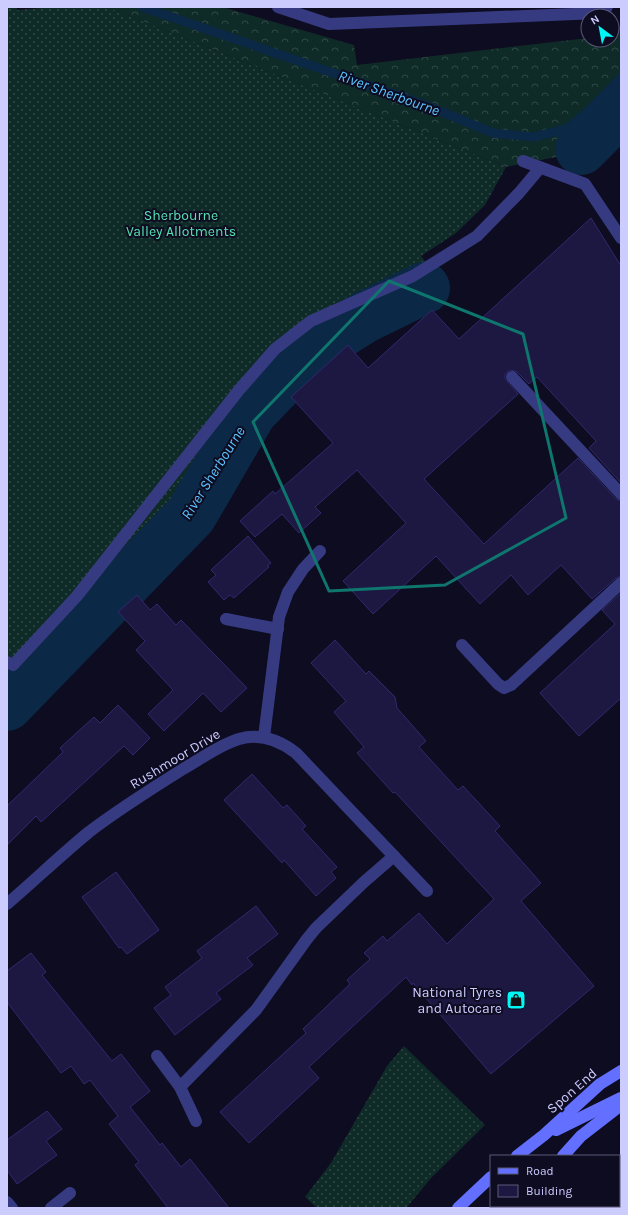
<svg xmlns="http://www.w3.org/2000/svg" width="628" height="1215" font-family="Karla,sans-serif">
	<defs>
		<pattern id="forest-crowns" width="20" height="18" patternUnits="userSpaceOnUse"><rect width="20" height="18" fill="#0f2b27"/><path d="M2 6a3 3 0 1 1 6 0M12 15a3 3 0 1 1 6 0" fill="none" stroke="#314947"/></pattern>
		<pattern id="garden-dots" width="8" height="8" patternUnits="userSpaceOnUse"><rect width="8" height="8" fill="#0f2b27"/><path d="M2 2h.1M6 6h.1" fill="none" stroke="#314947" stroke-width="1.8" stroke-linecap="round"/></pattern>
	</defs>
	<rect width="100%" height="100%" fill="#0e0c21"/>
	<!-- forest -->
	<polygon fill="url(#forest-crowns)" points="107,7 222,7 354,45 357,65 588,38 588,40 612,40 612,30 621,26 621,121 587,151 506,167"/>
	<!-- garden -->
	<g fill="url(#garden-dots)">
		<polygon points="7,7 17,7 17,10 55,7 107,7 506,167 485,205 456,233 421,256 434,273 346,320 294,355 242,407 183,507 137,553 7,693"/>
		<polygon points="404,1046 485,1125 432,1177 406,1208 317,1208 305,1197 331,1163 387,1066"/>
	</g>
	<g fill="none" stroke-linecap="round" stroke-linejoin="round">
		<!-- stream -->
		<polyline stroke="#0b2846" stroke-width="9" points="142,7 423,104 493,133 533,137 567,129 591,109 621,78"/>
		<!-- river -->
		<g stroke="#0b2846" stroke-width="52">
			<polyline points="581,149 621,109"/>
			<polyline points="7,705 191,515 251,412 309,352 363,318 424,288"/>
		</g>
	</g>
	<!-- building -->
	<g fill="#1c1842" stroke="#30296f">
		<polygon points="591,218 621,266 621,483 589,448 596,441 537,377 529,384 517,372 511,370 507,372 505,375 505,379 518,394 424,479 484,544 578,458 616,499 621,501 621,576 616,578 592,599 561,565 528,595 511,575 480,604 436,556 373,614 343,581 406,523 357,470 315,507 321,513 299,533 282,514 255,537 240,521 273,491 275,494 333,443 291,397 348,345 368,368 432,310 459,339"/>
		<polygon points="248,536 271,563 267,566 269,567 234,598 230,595 224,600 208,582 216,575 211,570"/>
		<polygon points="621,593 621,698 579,736 540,693 615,624 602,610"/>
		<polygon points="137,595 150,610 157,604 176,625 181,620 247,688 221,712 203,693 164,731 148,714 173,690 136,650 145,641 118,612"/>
		<polygon points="335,640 366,674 369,671 395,697 397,708 426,741 419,747 458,790 463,786 500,826 495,831 541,883 521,901 594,986 491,1074 413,983 412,985 406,977 309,1067 319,1078 249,1143 220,1112 306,1033 303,1029 350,984 347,980 370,959 364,953 383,936 387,941 419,913 447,944 494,899 395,792 393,793 357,753 364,747 334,712 346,701 311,663"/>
		<polygon points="118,705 150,738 133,755 124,746 41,822 36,816 7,845 7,806 63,752 60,748 94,717 100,723"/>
		<polygon points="252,774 283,808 287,805 297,816 306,826 302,829 337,867 331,872 336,878 316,896 284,860 282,863 224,800"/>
		<polygon points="116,872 159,930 127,954 121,947 119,948 82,897"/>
		<polygon points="256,906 278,934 247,958 253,965 216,993 221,999 175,1035 154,1008 171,995 165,987 202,958 197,951"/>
		<polygon points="31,953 46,972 42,975 112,1061 121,1054 150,1091 130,1107 160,1145 162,1143 181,1167 190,1159 229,1208 168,1208 135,1165 139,1162 109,1124 118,1116 90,1080 84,1084 71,1066 61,1073 7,1002 7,971"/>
		<polygon points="47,1111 62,1129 46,1141 57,1155 17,1184 7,1170 7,1140"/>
	</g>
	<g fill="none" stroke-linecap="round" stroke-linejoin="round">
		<!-- lane -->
		<g stroke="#363b81" stroke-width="12">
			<polyline points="278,7 329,24 599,13 607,7"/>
			<polyline points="523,161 585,184 621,238"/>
			<polyline points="512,377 621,494"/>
			<polyline points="462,645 498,684 504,688 511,685 621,583"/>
			<polyline points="7,662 13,665 77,596 239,390 275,349 311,321 413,276 477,236 519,193 540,168"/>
		</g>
		<!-- street -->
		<g stroke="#363b81" stroke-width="12">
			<polyline points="226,619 278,629"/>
			<polyline points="264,737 279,617 288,592 303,569 320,551"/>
			<path d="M7 904C35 880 61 855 89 832 119 809 151 789 183 769 201 759 219 745 239 739 260 733 279 740 296 753L427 891"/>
			<polyline points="157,1056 180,1087 196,1121"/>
			<polyline points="180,1087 256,1010 307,939 316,928 364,882 394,856"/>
			<polyline points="7,1202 12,1208"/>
			<polyline points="51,1208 70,1193"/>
		</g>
		<!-- secondary -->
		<g stroke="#6370ff" stroke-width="12">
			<polyline points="556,1130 621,1098"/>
			<polyline points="517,1156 544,1135 600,1084 621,1071"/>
			<polyline points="563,1156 581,1136 621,1105"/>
			<polyline points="458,1208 491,1177"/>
			<polyline points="535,1208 536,1206"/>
		</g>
	</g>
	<!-- marked area -->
	<path fill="none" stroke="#0f766e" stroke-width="3" stroke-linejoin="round" d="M389 281 523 334 566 518 445 585 329 591 253 422Z"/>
	<!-- icons -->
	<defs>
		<symbol id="shop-square" viewBox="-11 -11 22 22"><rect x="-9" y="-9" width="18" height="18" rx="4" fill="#00f7f6" stroke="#0e0c21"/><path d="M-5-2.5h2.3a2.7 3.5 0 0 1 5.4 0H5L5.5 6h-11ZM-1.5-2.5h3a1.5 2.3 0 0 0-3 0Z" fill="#111"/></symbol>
	</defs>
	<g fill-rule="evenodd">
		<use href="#shop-square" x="505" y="989" width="22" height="22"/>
	</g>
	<g text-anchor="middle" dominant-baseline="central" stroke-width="4" stroke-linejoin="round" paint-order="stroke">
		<!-- park labels -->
		<g font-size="14" fill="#56e2b0" stroke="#0e0c21">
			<text x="181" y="215">Sherbourne<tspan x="181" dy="16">Valley Allotments</tspan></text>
		</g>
		<!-- street labels -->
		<g font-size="14" fill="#cdccff" stroke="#0e0c21">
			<text transform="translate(175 759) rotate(-31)">Rushmoor Drive</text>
			<text transform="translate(572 1091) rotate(-41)">Spon End</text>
		</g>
		<!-- poi labels -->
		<g font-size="14" fill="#cdccff" stroke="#0e0c21" text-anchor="end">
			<text x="502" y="992">National Tyres<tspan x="502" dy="16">and Autocare</tspan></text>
		</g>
		<!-- water labels -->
		<g font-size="15" font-style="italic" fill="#5ac4ff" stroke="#0e0c21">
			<text transform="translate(389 93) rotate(20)">River Sherbourne</text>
			<text transform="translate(213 473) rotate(-58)">River Sherbourne</text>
		</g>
	</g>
	<!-- border -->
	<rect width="628" height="1215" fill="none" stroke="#cdccff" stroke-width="16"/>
	<!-- legend -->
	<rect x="490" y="1155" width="130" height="52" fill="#0e0c21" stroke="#5a597a"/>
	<rect x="498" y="1168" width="20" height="6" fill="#6370ff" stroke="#5a597a"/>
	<text x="526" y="1175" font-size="12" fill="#cdccff">Road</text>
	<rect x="498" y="1185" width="20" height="12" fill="#1c1842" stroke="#5a597a"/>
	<text x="526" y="1195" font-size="12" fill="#cdccff">Building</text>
	<!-- north arrow -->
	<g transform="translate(600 28) rotate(328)"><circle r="19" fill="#0e0c21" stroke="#5a597a"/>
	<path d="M0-3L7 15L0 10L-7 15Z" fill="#00f7f6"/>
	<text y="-6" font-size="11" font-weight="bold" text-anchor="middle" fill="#cdccff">N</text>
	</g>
</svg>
